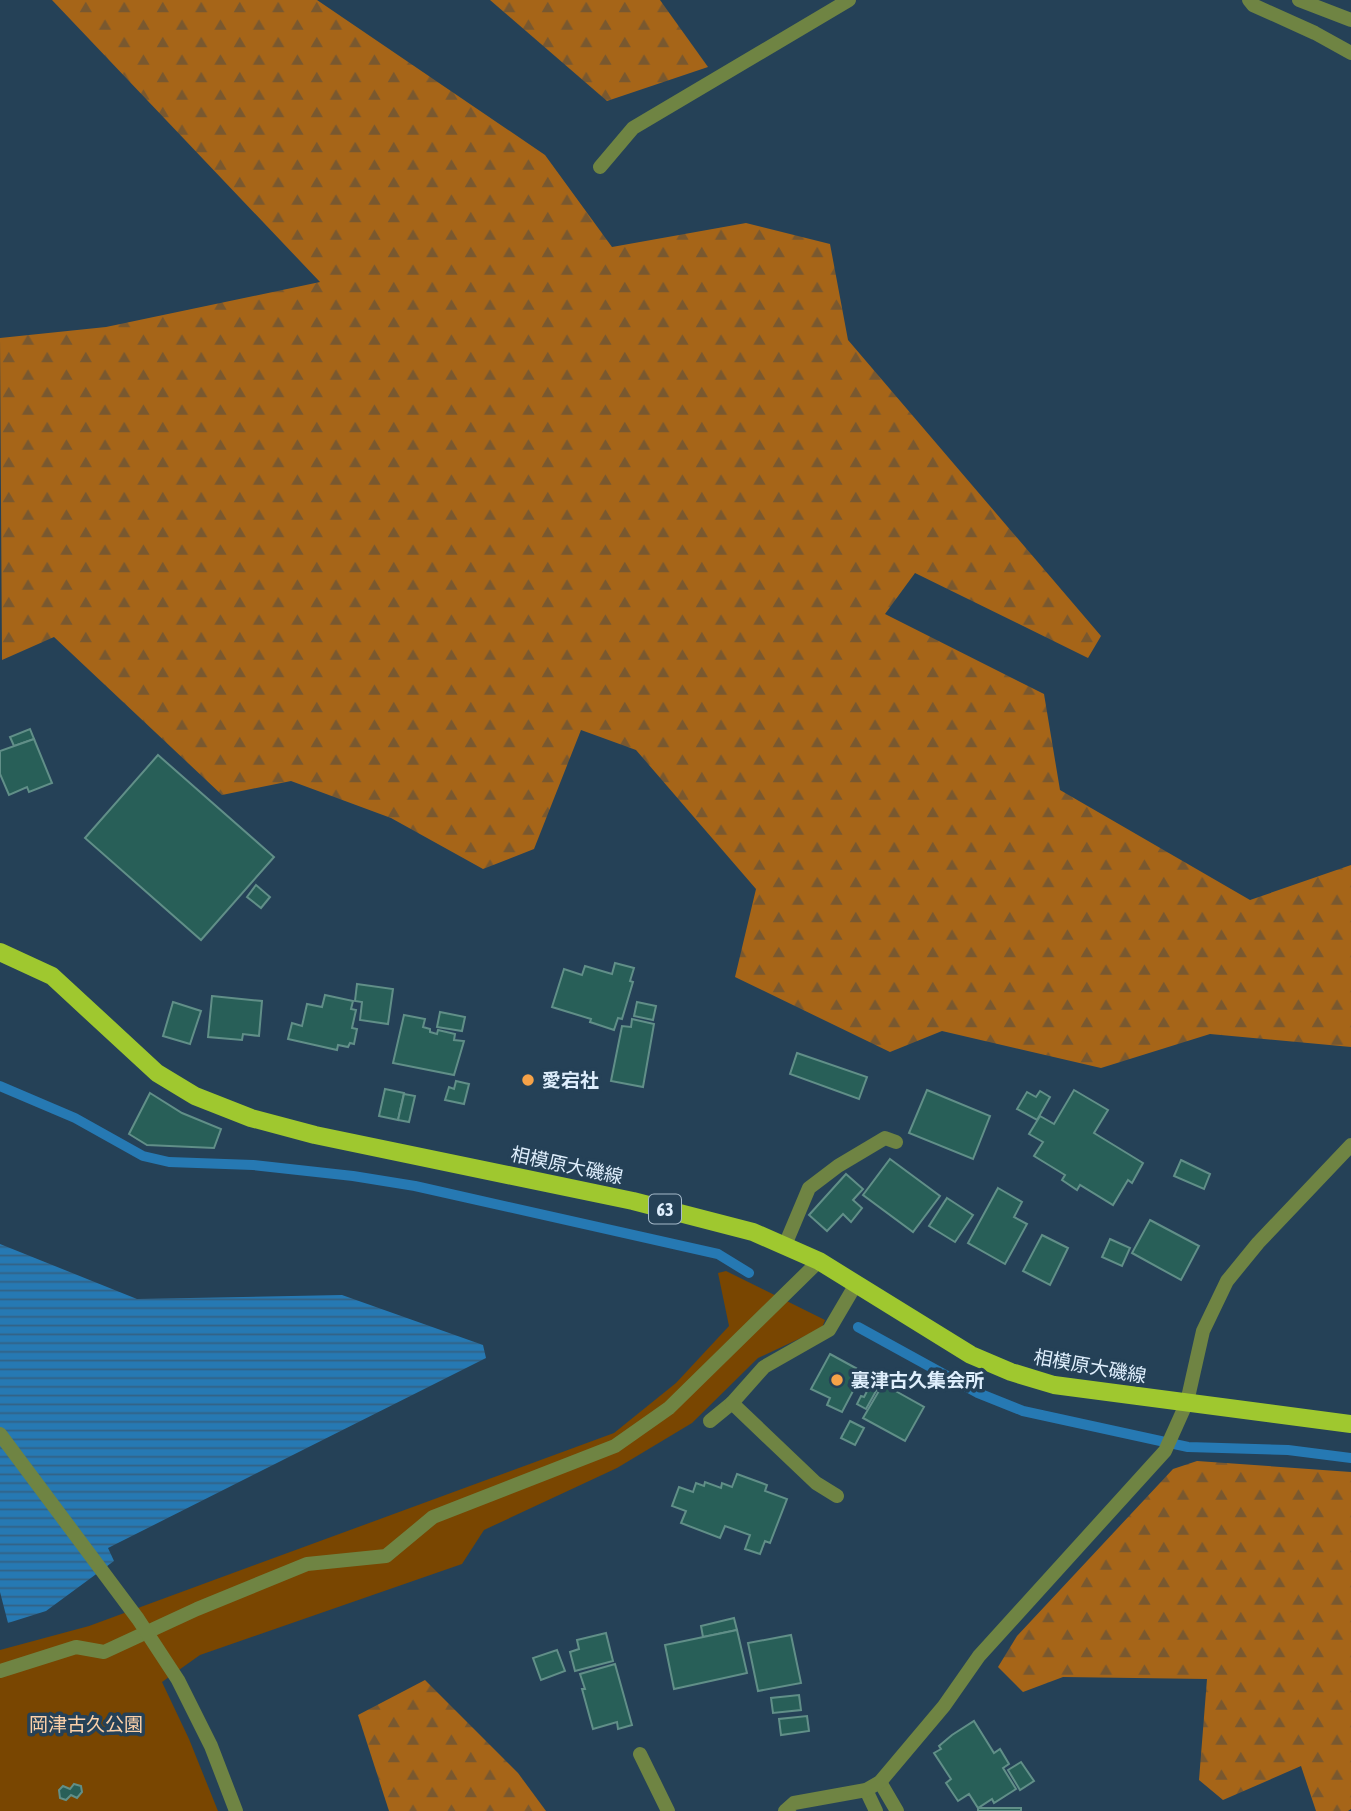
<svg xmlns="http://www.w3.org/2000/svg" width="1351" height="1811" font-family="'Asap Condensed','Noto Sans JP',sans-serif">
	<defs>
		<pattern id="forest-firs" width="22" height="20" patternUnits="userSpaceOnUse" patternTransform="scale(1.75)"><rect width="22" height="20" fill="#a66518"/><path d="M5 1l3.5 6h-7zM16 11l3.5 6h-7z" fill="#79582f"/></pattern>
		<pattern id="water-rules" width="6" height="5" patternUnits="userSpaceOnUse" patternTransform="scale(1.75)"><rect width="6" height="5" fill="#2679b3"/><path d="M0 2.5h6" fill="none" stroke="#336285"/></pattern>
	</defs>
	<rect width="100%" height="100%" fill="#254157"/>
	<!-- forest -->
	<g fill="url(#forest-firs)">
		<polygon points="52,0 317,0 545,155 612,247 746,223 830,244 848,340 1101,636 1088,658 915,573 885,614 1044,694 1060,790 1250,900 1351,865 1351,1047 1210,1034 1101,1068 942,1031 890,1052 735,977 756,889 636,750 581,730 534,849 483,869 391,818 291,781 222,795 54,637 2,660 0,338 106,327 320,282"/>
		<polygon points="490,0 660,0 708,67 607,101"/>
		<polygon points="1197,1461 1351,1472 1351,1809 1348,1811 1316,1811 1301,1766 1223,1800 1199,1780 1207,1679 1063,1677 1023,1692 998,1667 1017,1636 1173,1469"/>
		<polygon points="425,1680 518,1773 546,1811 389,1811 358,1715"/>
	</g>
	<!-- park -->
	<polygon fill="#794601" points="726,1271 825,1320 822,1328 758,1358 692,1423 617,1468 484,1530 462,1564 200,1655 162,1682 189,1739 218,1811 0,1811 0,1650 89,1626 614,1433 676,1383 729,1326 718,1273"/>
	<!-- water -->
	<polygon fill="url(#water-rules)" points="0,1244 137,1299 342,1295 483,1345 486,1358 108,1548 114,1561 46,1611 8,1623 0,1592"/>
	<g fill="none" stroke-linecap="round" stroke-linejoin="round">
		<!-- stream -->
		<g stroke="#2679b3" stroke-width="10">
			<polyline points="0,1086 75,1118 143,1156 169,1162 253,1165 353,1176 415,1186 718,1254 749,1273"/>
			<polyline points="858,1327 978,1393 1023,1411 1188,1447 1288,1450 1351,1458"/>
		</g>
	</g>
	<!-- building -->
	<g fill="#285f58" stroke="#618f88" stroke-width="2">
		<polygon points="30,729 34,739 14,746 10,737"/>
		<polygon points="34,739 52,783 29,792 27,787 9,795 0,774 0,751"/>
		<polygon points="158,755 274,857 201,940 85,838"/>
		<polygon points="256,885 270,897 261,908 247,897"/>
		<polygon points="615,963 634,968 630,981 633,982 622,1019 618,1018 614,1030 590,1022 591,1019 552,1007 564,969 582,975 585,966 612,974"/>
		<polygon points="357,984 393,989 388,1024 360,1020 362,1002 355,1001"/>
		<polygon points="325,995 353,1001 351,1009 356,1010 352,1028 357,1029 354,1044 350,1043 348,1047 338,1045 337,1050 288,1039 292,1023 302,1026 307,1004 322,1007"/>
		<polygon points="212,996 262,1001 259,1036 243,1034 242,1040 208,1037"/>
		<polygon points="173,1002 201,1011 190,1044 163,1036"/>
		<polygon points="637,1002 656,1006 653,1020 634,1016"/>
		<polygon points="440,1012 465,1017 462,1031 437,1027"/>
		<polygon points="404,1015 425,1019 423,1027 430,1029 430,1032 437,1034 438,1030 455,1034 454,1040 464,1041 454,1075 393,1063"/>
		<polygon points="632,1019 654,1024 643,1087 611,1081 622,1026 631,1027"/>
		<polygon points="797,1053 867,1077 859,1099 790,1074"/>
		<polygon points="456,1081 469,1084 464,1104 445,1100 449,1087 454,1089"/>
		<polygon points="385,1089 404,1093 398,1120 379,1116"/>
		<polygon points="927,1090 990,1116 973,1159 909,1133"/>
		<polygon points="1074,1090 1108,1110 1094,1133 1143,1163 1132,1183 1128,1180 1113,1205 1080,1185 1077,1190 1062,1180 1065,1175 1034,1156 1043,1142 1029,1134 1040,1116 1054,1124"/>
		<polygon points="1040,1091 1050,1097 1037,1120 1017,1109 1027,1092 1036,1097"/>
		<polygon points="150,1093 182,1113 221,1129 214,1148 147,1145 129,1134"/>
		<polygon points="404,1094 415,1096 409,1122 398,1120"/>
		<polygon points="890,1159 940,1196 913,1232 863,1195"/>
		<polygon points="1181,1160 1210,1174 1204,1189 1174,1176"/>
		<polygon points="846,1174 863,1189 853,1200 862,1208 851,1222 843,1214 827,1231 809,1215"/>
		<polygon points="998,1188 1022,1202 1014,1217 1027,1224 1005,1264 968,1243"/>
		<polygon points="947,1198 973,1215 955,1242 929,1226"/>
		<polygon points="1150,1220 1199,1246 1181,1280 1132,1253"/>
		<polygon points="1042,1235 1068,1248 1050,1285 1023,1271"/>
		<polygon points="1110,1239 1130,1248 1122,1266 1102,1257"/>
		<polygon points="830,1354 863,1372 842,1412 827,1405 830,1398 811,1389"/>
		<polygon points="873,1380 880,1384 866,1409 857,1404 861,1396 864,1397"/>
		<polygon points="883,1384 924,1407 905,1441 863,1418"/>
		<polygon points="850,1421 864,1428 855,1445 841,1438"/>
		<polygon points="737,1474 767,1485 765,1491 787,1499 770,1543 765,1541 760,1554 745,1549 750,1535 725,1526 720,1538 681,1523 686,1511 672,1506 679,1487 693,1492 696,1483 704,1486 705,1482 721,1488 722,1483 732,1487"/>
		<polygon points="734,1618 737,1630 703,1637 701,1626"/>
		<polygon points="737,1630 747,1673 674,1689 665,1645"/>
		<polygon points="606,1633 613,1661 575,1671 570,1652 579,1649 577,1640"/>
		<polygon points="791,1635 801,1683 758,1691 748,1643"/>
		<polygon points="557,1650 565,1671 541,1680 533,1658"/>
		<polygon points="615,1664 632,1725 618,1729 617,1722 593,1729 582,1689 585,1689 580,1674"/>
		<polygon points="799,1695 801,1710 773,1713 771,1698"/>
		<polygon points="807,1716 809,1731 781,1735 779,1719"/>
		<polygon points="974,1721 994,1753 1000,1749 1009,1764 1003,1768 1016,1789 994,1803 992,1799 978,1808 969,1794 958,1801 946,1783 951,1779 934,1753 941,1749 939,1746 952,1735"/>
		<polygon points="1021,1762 1034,1781 1020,1790 1008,1770"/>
		<polygon points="74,1784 81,1786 82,1792 77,1798 71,1795 66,1800 60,1798 59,1790 63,1786 70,1789"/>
		<rect x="978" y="1808" width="43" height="3"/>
	</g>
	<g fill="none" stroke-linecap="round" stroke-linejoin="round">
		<!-- service -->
		<g stroke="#6f8443" stroke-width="14">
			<polyline points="1249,0 1253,5 1315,33 1351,53"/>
			<polyline points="640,1754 668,1811"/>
			<polyline points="880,1782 897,1811"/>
			<polyline points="866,1790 876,1811"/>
		</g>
		<!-- minor -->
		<g stroke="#6f8443" stroke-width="14">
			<polyline points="1299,0 1351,20"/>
			<polyline points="600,167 633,128 849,0"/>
			<polyline points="785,1245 809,1188 838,1166 885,1138 896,1142"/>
			<polyline points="710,1421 732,1403"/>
			<polyline points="837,1496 816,1483 732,1403 764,1367 829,1330 856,1284"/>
			<polyline points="0,1671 76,1647 104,1652 197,1609 307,1564 386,1556 433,1517 615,1446 669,1408 819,1261"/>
			<polyline points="785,1811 794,1803 866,1790 880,1782 944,1706 979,1656 1165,1451 1187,1402 1203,1331 1227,1281 1258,1243 1351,1145"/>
		</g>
		<!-- tertiary -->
		<polyline stroke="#6f8443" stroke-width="14" points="0,1434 138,1619 178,1680 211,1746 236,1811"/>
		<!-- primary -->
		<polyline stroke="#9fc82f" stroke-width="18" points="0,952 52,976 157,1073 195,1096 251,1118 315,1135 633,1201 753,1232 819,1261 971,1355 1011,1372 1054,1385 1351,1424"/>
	</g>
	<!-- markers -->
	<g fill="#f6a248" stroke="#254157" stroke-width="2.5">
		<circle cx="528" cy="1080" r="7"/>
		<circle cx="837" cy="1380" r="7"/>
	</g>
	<g text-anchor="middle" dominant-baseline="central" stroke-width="7" stroke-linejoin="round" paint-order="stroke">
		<!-- shield labels -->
		<rect fill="#254157" stroke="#a6baca" stroke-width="2" x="649" y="1194.5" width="32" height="29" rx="5"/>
		<g font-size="18" font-weight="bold" fill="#deeefc">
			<text x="665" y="1209">63</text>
		</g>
		<!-- poi labels -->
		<g font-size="19" font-weight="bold" fill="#deeefc" stroke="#254157" text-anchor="start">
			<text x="542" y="1080">愛宕社</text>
			<text x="851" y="1380">裏津古久集会所</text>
		</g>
		<!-- street labels -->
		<g font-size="19" fill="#deeefc" stroke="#254157">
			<text transform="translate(567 1165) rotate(12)">相模原大磯線</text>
			<text transform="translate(1090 1366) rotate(10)">相模原大磯線</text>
		</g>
		<!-- park labels -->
		<g font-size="19" fill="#fcd1a9" stroke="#254157">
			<text x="86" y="1724">岡津古久公園</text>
		</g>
	</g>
</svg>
